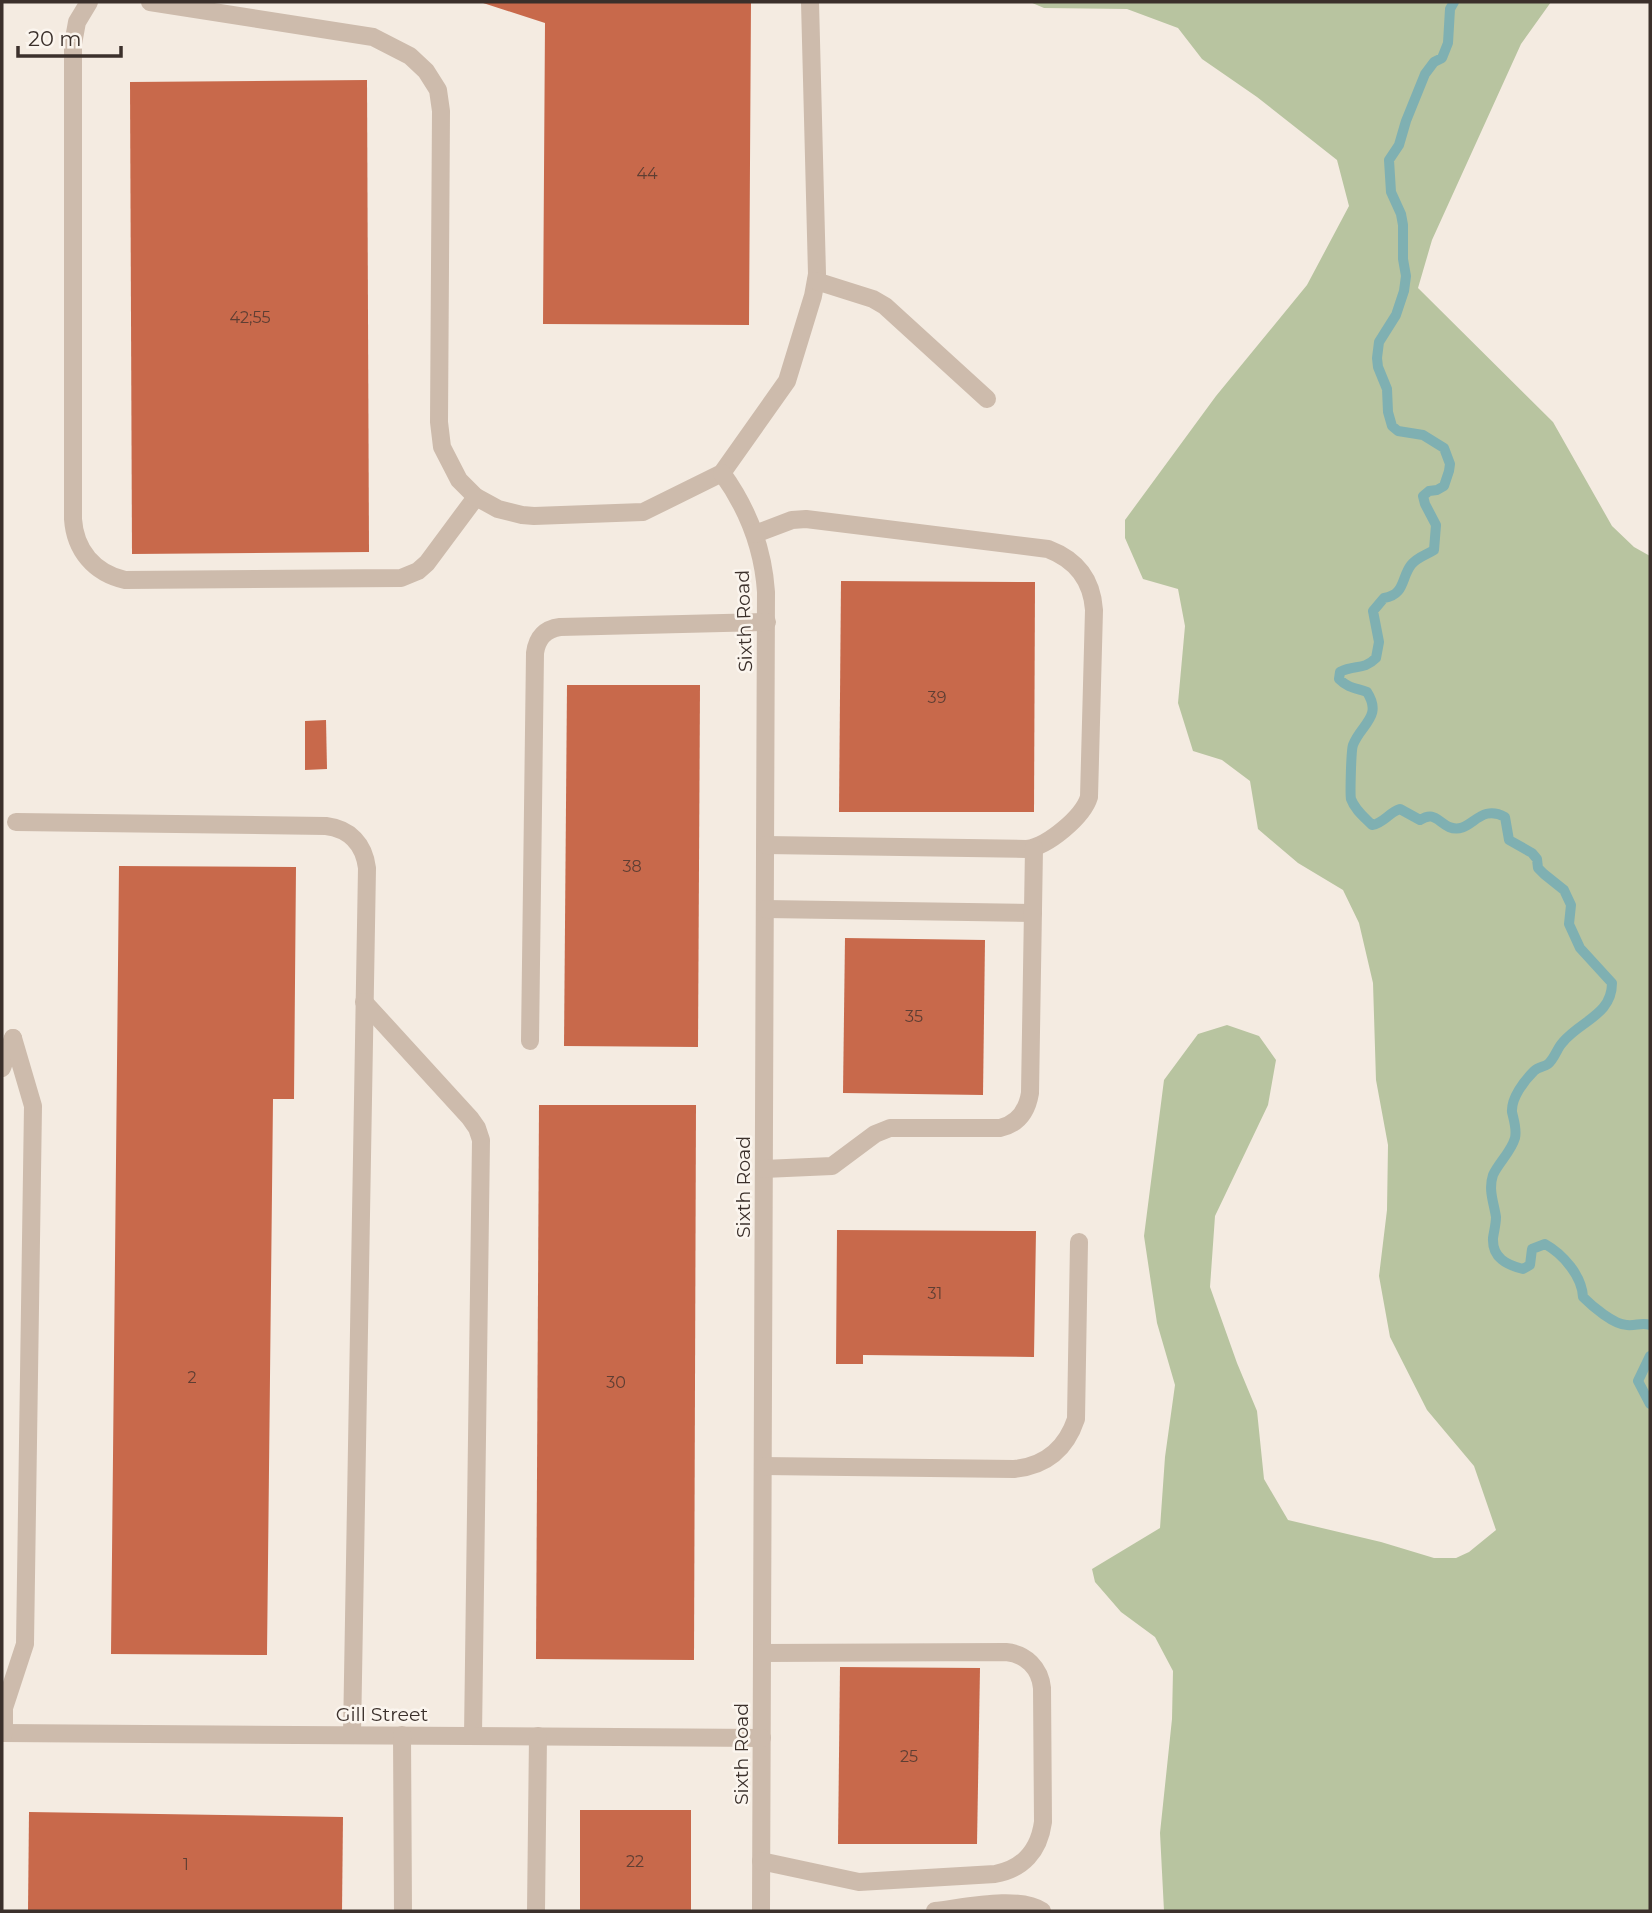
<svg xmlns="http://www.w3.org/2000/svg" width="1652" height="1913" font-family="Montserrat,sans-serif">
	<rect width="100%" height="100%" fill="#f4ebe1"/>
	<!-- green -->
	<polygon fill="#b8c4a0" points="1030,2 1551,2 1521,44 1432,240 1418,288 1553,422 1612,526 1634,547 1650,556 1650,1911 1164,1911 1160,1833 1172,1719 1173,1671 1155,1637 1121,1612 1095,1582 1092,1569 1160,1528 1165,1457 1175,1385 1157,1323 1144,1236 1164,1080 1198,1034 1227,1025 1259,1036 1276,1060 1268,1105 1215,1216 1210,1287 1237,1363 1257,1411 1264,1479 1288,1520 1381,1542 1434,1558 1456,1558 1469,1552 1496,1530 1474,1466 1427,1410 1390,1337 1379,1276 1387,1210 1388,1145 1376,1080 1373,983 1359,923 1343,890 1298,863 1258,829 1250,781 1222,760 1193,751 1178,703 1185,626 1178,589 1143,579 1125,538 1125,520 1216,396 1307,285 1349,206 1337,160 1257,97 1202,59 1178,28 1127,9 1044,8"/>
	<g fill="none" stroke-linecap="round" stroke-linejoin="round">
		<!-- stream -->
		<g stroke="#7fb0b2" stroke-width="10">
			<path d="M1454 2 1450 9 1448 43 1442 58 1434 62 1425 74 1406 121 1399 145 1389 160 1391 192 1401 214 1403 225V259L1406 276 1404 291 1396 315 1379 342 1377 358 1378 367 1387 389 1388 412 1392 426 1398 431 1423 435 1444 448 1450 464 1449 471 1444 486 1437 490 1429 491 1423 496 1425 504 1436 525 1434 550C1426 555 1417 557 1411 565 1401 578 1405 595 1384 598L1373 611 1379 642 1376 658C1363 671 1355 664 1340 672L1339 679C1348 688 1356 688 1367 692 1383 717 1361 724 1353 745 1351 750 1350 795 1351 799 1355 810 1364 817 1372 825 1384 823 1388 813 1400 809L1420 820C1434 811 1437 821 1449 827 1471 836 1478 802 1505 817L1509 840 1532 853 1537 859 1538 868 1544 874 1564 890 1571 905 1569 924 1580 948 1612 983C1612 1015 1580 1021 1563 1042 1557 1048 1555 1058 1548 1064 1544 1067 1538 1067 1534 1071 1524 1081 1511 1098 1512 1112 1514 1121 1517 1129 1515 1138 1511 1152 1499 1162 1493 1175 1488 1190 1494 1203 1496 1217 1496 1224 1494 1231 1493 1238 1492 1258 1507 1265 1523 1269L1530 1265 1532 1249 1545 1244C1563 1254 1582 1276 1583 1297 1592 1306 1614 1325 1627 1325 1636 1326 1642 1322 1650 1325"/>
			<polyline points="1650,1356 1638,1381 1650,1404"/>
		</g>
	</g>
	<!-- building -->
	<g fill="#c8694b">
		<polygon points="480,2 751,2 749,325 543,324 545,23"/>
		<polygon points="367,80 369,552 132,554 130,82"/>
		<polygon points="841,581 1035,582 1034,812 839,812"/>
		<polygon points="567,685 700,685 698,1047 564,1046"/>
		<polygon points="326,720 327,769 305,770 305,721"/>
		<polygon points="119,866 296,867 294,1099 273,1099 267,1655 111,1654"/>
		<polygon points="845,938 985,940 983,1095 843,1093"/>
		<polygon points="539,1105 696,1105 694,1660 536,1659"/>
		<polygon points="837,1230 1036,1231 1034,1357 863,1355 863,1364 836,1364"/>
		<polygon points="840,1667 980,1668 977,1844 838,1844"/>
		<rect x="580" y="1810" width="111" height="101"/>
		<polygon points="29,1812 343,1817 342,1911 28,1911"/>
	</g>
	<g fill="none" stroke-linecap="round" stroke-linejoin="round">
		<!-- minor -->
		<g stroke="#cdbbac" stroke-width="18">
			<path d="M89 2 77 22 73 44V519C75 550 94 573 125 580L401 578 418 571 427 563 476 497"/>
			<polyline points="150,2 373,37 410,56 426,71 438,90 441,111 439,422 442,447 459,480 476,497 498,509 522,515 534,516 643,512 722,473 787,381 813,296 817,274 810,2"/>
			<polyline points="816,281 873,299 885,306 987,399"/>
			<path d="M722 473C748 509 763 547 766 592L761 1911"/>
			<path d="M755 534 792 520 806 519 1048 549C1077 560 1092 580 1094 610L1089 797C1083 817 1048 846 1027 849L766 845"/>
			<path d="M16 822 326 826C350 829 364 844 367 868L352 1735"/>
			<polyline points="766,909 1033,913"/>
			<polyline points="364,1002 470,1118 477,1128 481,1140 473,1736"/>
			<path d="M530 1041 535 653C537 638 545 629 560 627L767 622"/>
			<polyline points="2,1068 13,1038"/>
			<path d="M764 1169 832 1166 875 1134 890 1128H1000C1018 1124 1027 1111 1030 1093L1034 848"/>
			<path d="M763 1466 1014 1469C1046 1466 1066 1449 1076 1419L1079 1242"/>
			<polyline points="2,1733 762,1738"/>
			<polyline points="4,1733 4,1708 25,1644 33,1106 13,1038"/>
			<polyline points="402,1735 403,1911"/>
			<path d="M761 1861 859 1882 995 1874C1023 1869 1039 1851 1043 1822L1042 1688C1040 1668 1026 1654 1006 1652L762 1653"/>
			<polyline points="536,1911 538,1736"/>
			<path d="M935 1911C963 1908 1018 1895 1042 1911"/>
		</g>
	</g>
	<g text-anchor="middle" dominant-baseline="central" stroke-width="5" stroke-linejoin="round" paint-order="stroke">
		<!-- number labels -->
		<g font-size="16" fill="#5e3e33">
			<text x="647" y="173">44</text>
			<text x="250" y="317">42;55</text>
			<text x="937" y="697">39</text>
			<text x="632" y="866">38</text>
			<text x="914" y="1016">35</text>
			<text x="935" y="1293">31</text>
			<text x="192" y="1377">2</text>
			<text x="616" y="1382">30</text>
			<text x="909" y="1756">25</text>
			<text x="635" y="1861">22</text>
			<text x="186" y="1864">1</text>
		</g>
		<!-- street labels -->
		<g font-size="19" fill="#3b302b" stroke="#fbf5ee">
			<text transform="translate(744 621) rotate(-92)">Sixth Road</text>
			<text transform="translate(743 1187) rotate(-90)">Sixth Road</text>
			<text x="382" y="1714">Gill Street</text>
			<text transform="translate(741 1754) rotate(-90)">Sixth Road</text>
		</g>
	</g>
	<!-- border -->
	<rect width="1652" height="1913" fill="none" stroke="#3b302b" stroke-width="7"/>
	<!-- scale -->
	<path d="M18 46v10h103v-10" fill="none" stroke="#3b302b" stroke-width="3.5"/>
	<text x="28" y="46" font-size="21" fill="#3b302b" stroke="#fbf5ee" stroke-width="5" paint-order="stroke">20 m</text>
</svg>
